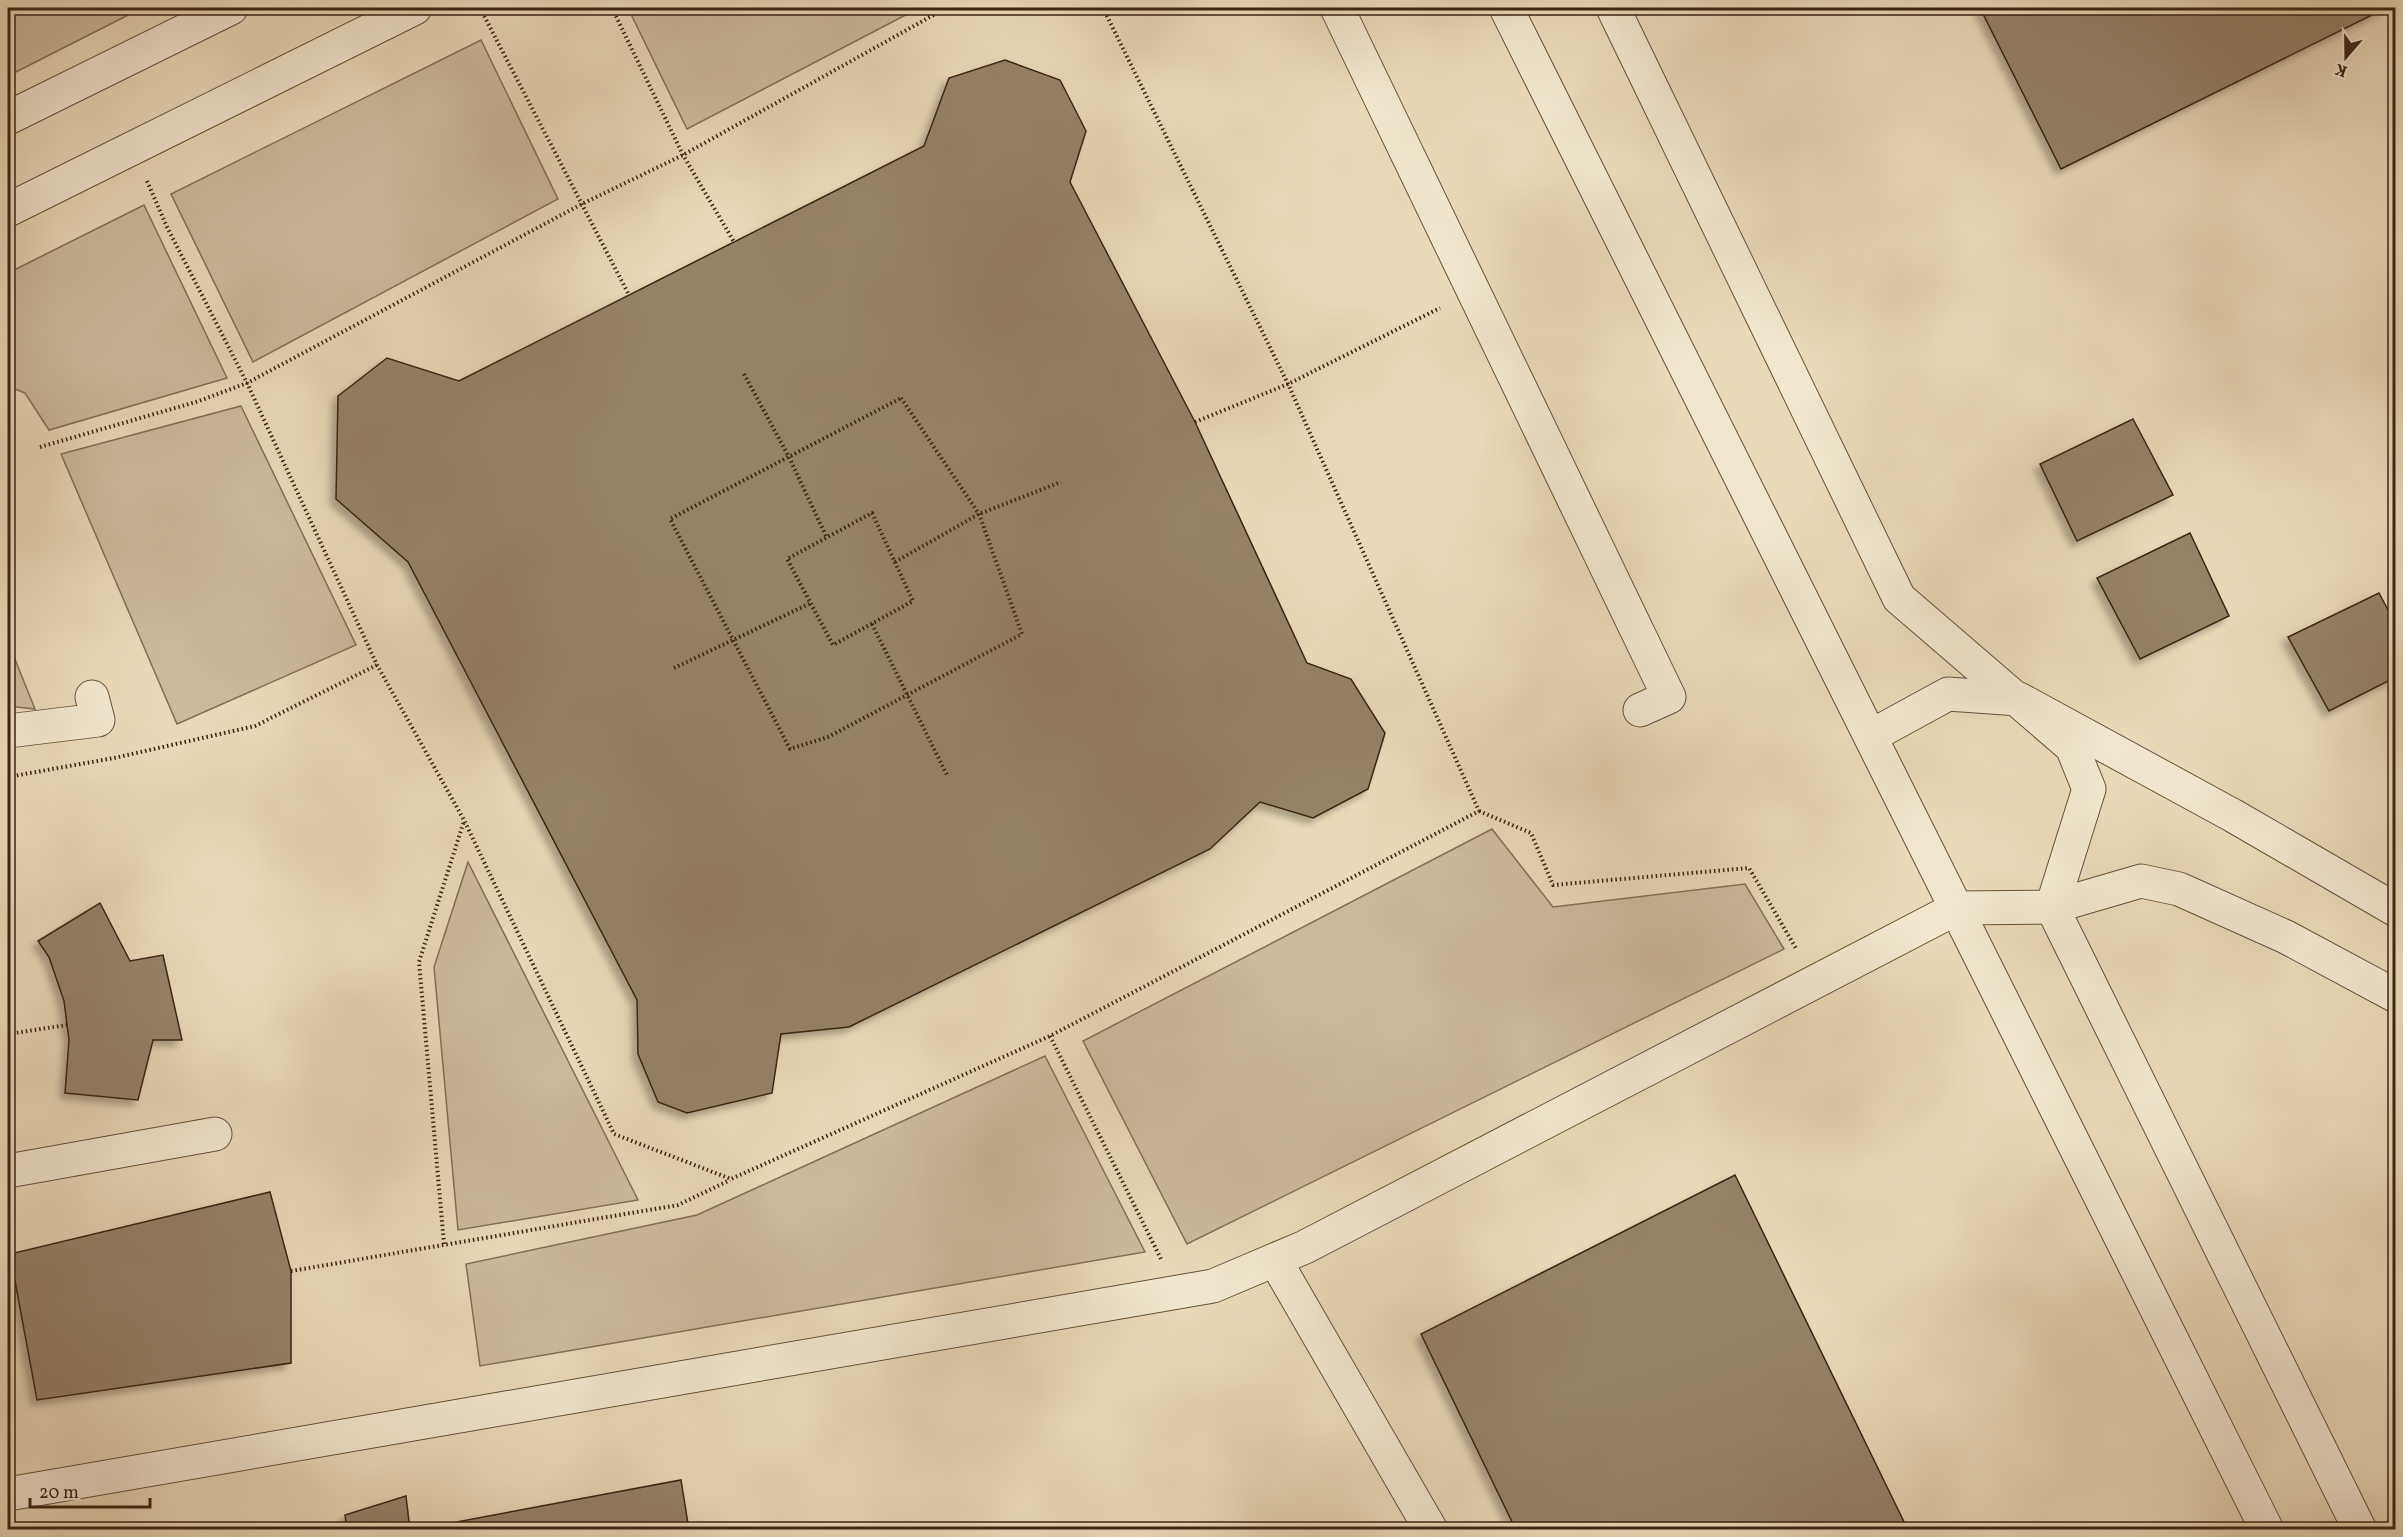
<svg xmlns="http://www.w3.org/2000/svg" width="2403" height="1537" font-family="Vollkorn,serif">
	<defs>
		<filter id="shadow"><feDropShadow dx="-5.5" dy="5.5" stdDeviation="3" flood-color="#0004"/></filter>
	</defs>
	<rect width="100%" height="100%" fill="#e9dab7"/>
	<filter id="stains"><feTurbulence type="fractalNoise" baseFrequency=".00333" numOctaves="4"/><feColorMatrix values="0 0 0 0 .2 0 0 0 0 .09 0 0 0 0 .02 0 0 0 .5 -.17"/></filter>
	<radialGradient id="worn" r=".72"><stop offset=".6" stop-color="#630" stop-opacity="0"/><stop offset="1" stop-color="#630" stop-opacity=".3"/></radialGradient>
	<!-- green -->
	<g fill="#cbbb9b" stroke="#827056" stroke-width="1.5">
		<polygon points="8,8 142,8 8,76"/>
		<polygon points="628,8 919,8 687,129"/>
		<polygon points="481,40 558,199 253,362 171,194"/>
		<polygon points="144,205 227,378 49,430 25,393 8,386 8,273"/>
		<polygon points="241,406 356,645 177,724 61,454"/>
		<polygon points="8,642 35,709 8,706"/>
		<polygon points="1492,829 1553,907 1745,884 1784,949 1187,1244 1083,1041"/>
		<polygon points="468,862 638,1200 458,1230 434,967"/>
		<polygon points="1045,1056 1145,1252 480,1366 466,1264 697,1215"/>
	</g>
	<!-- building -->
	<g fill="#958368" stroke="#392512" stroke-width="1.5" filter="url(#shadow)">
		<polygon points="1980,8 2386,8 2061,169"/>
		<polygon points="1005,60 1060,80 1086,131 1070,182 1195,422 1307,663 1351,679 1385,733 1368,789 1313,818 1260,802 1210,849 849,1027 781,1034 772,1093 687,1113 658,1102 638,1054 637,1000 408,562 336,499 338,396 387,358 459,381 924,146 949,78"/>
		<polygon points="2133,419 2173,495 2077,541 2040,464"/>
		<polygon points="2190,533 2229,616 2140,659 2097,578"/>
		<polygon points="2379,593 2396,625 2396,677 2329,711 2288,637"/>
		<polygon points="100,903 130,961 163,955 182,1040 153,1040 138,1100 65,1093 69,1040 64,1001 49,957 38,941"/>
		<polygon points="1735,1175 1908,1530 1516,1530 1421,1334"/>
		<polygon points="270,1192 291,1271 291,1363 37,1400 10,1254"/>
		<polygon points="681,1480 689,1530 414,1530"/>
		<polygon points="406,1496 410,1530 347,1530 345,1515"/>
	</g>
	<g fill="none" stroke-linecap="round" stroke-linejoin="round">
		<defs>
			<g id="minor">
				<polyline points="1337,8 1669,697 1640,710"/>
				<polyline points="1506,8 2267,1530"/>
				<polyline points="1613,8 1899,598 2072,747 2089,789 2052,907 2360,1530"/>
				<polyline points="8,118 231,8"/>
				<polyline points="8,210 415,8"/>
				<polyline points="8,731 98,720 92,697"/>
				<polyline points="1871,736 1948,694 2019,699 2232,815 2396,910"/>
				<polyline points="8,1171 215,1134"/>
				<polyline points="1275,1260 1431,1530"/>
				<polyline points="8,1494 1213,1286 1305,1247 1957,908 2052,907 2141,881 2179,889 2286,937 2396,996"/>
			</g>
		</defs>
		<!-- minor casing -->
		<use href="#minor" stroke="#65523b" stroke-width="35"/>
		<!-- path -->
		<g stroke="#392512" stroke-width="4" stroke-dasharray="1.5 3" stroke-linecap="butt">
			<polyline points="480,8 629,295"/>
			<polyline points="612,8 683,155 734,242"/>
			<polyline points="8,66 12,75"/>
			<polyline points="147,181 167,227 247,383 377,665 464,820 614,1134 731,1179 1050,1036 1479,811 1288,384 1103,8"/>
			<polyline points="744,374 789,457 827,538"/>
			<polygon points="901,398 979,514 1022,634 828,737 790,749 670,519"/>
			<polyline points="1195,422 1288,384 1440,308"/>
			<polyline points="40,447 199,401 247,383 582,204 683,155 946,8"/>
			<polygon points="872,513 913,601 833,645 787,559"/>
			<polyline points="895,562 979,514 1061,482"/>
			<polyline points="872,624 948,777"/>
			<polyline points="674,668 811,603"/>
			<polyline points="8,777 114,758 255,726 377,665"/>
			<polyline points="1479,811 1531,833 1553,885 1749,868 1797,950"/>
			<polyline points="8,1034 67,1025"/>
			<polyline points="1050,1036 1161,1259"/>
			<polyline points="444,1244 419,962 464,821"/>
			<polyline points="291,1271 678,1205 730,1180"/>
		</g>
		<!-- minor -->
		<use href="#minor" stroke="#f1e7d0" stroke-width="33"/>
	</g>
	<!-- margin -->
	<rect width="2403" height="1537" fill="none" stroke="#e9dab7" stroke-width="30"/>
	<rect x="9" y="9" width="2385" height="1519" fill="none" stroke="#392512" stroke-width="3"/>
	<rect x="15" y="15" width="2373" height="1507" fill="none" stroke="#392512" stroke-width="1.5"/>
	<!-- north arrow -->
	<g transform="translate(2346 57) rotate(200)" stroke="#f1e7d0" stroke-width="4.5" paint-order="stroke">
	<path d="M0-4.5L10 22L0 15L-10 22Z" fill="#392512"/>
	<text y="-9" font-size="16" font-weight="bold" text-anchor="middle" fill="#392512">K</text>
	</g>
	<!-- scale -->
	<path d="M30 1498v9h120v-9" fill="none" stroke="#392512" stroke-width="3"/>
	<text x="39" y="1498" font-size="18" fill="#392512" stroke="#f1e7d0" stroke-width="4.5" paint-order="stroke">20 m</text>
	<rect width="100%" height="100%" filter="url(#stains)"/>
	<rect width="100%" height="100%" fill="url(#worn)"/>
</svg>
